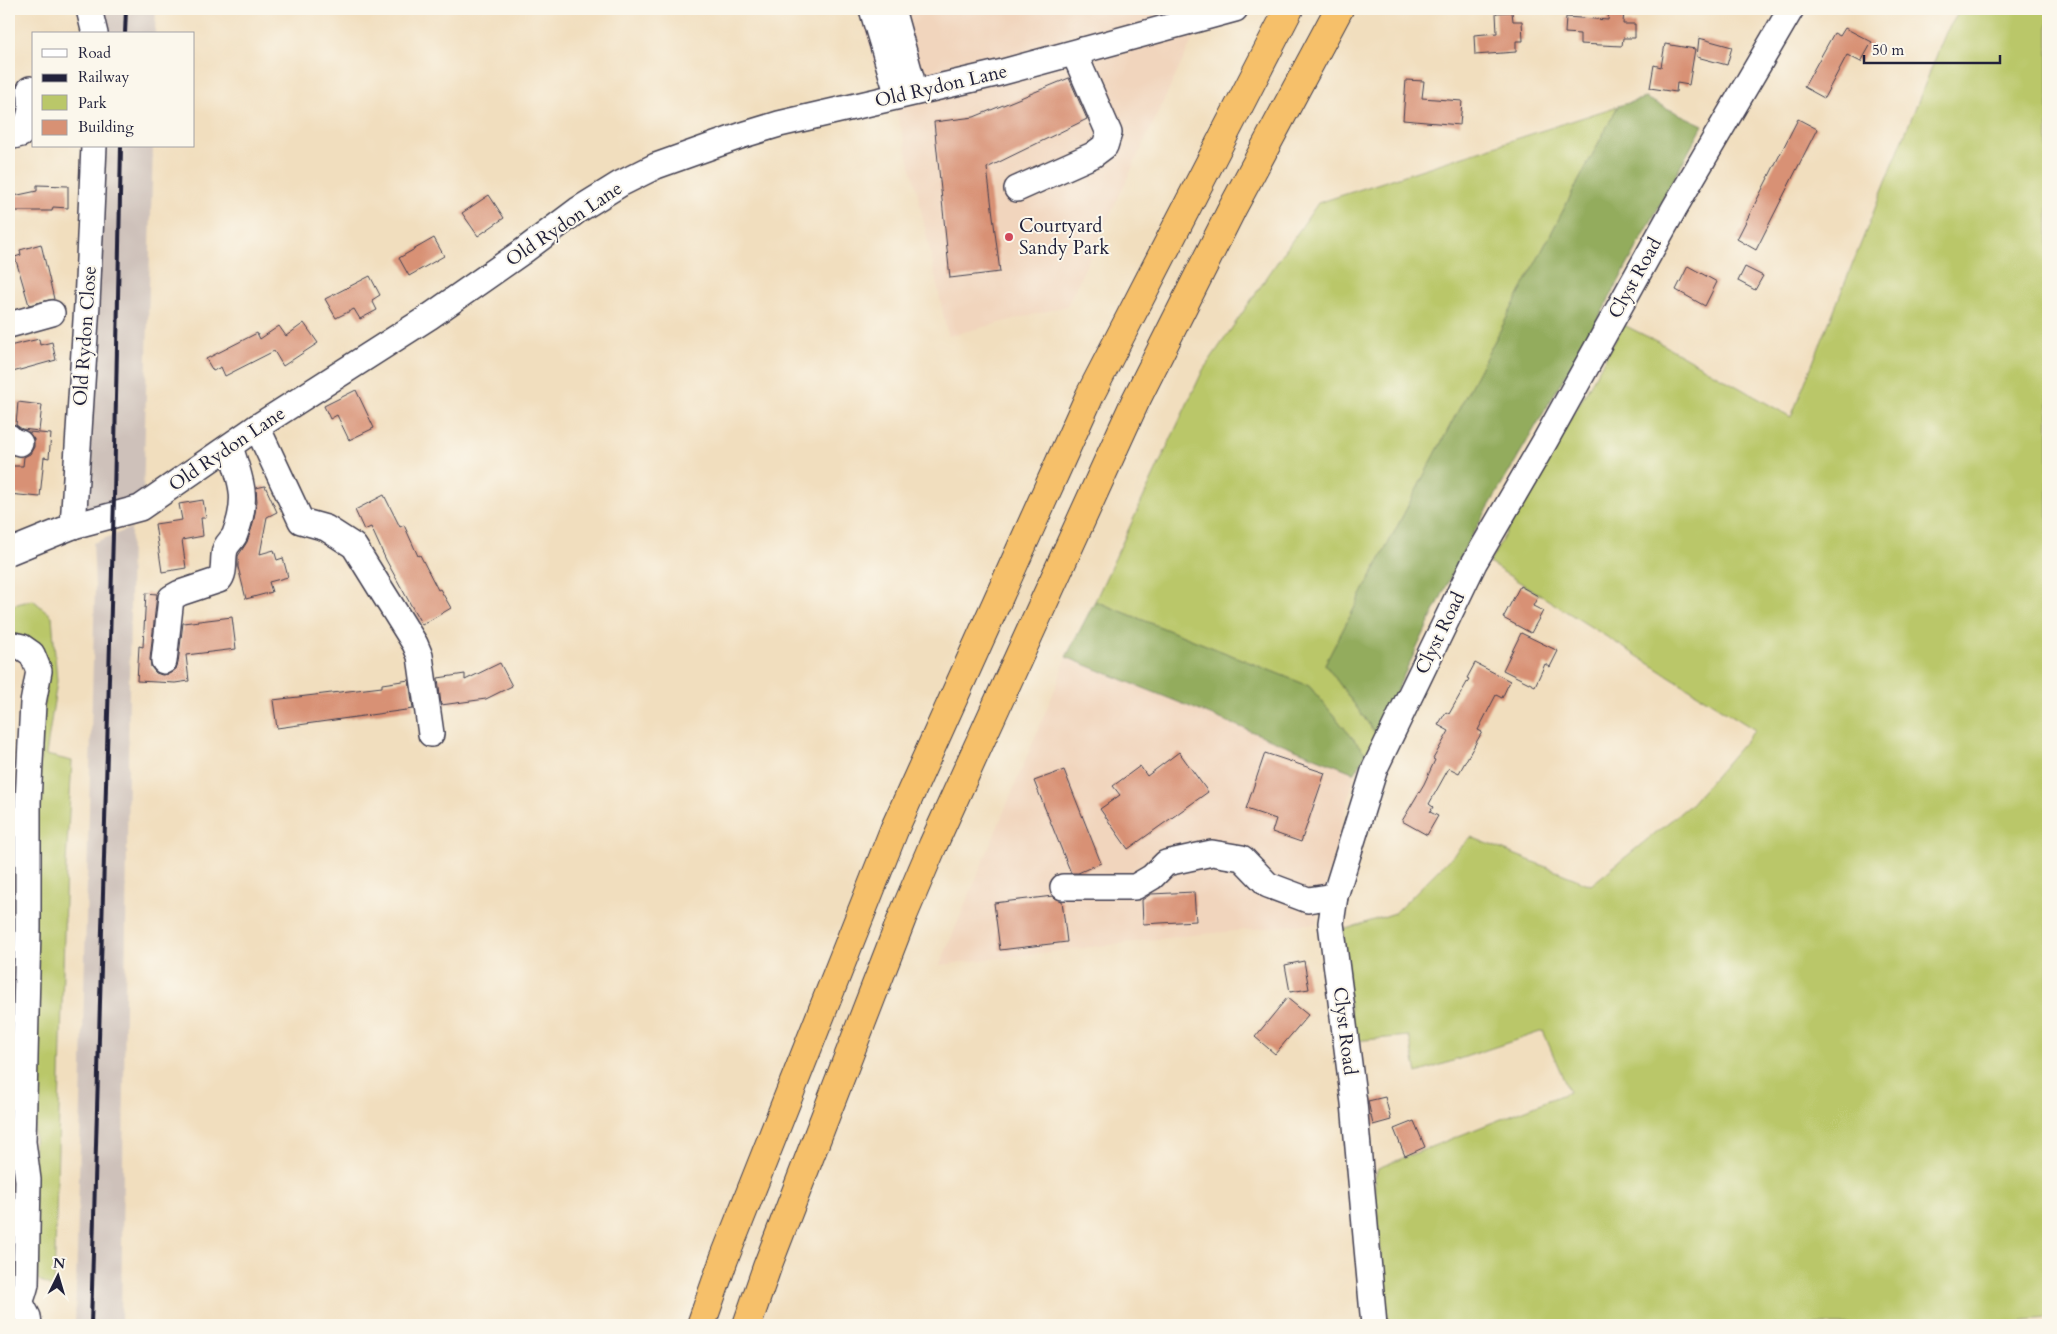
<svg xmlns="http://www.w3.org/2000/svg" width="2057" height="1334" font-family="Cardo,serif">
	<rect width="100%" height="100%" fill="#fbf7ec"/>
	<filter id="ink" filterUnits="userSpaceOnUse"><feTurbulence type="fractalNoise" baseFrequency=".02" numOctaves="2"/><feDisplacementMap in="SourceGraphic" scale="10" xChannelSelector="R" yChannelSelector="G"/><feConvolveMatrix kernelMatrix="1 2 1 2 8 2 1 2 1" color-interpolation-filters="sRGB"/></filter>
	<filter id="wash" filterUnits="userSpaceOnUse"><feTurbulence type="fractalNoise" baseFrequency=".0096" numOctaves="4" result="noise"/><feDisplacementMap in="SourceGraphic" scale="20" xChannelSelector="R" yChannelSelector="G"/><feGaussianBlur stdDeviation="1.12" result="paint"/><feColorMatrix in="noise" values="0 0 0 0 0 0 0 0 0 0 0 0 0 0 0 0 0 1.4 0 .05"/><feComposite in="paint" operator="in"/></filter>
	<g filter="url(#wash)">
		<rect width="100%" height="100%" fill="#f1debe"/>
		<!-- built -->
		<g fill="#f1d5bd">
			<polygon points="860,9 1207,9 1067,306 948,336 918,195 887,74 875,66"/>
			<polygon points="1066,657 1355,773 1317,923 1183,936 940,965 1058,682"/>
		</g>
		<!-- industrial -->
		<g fill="#cec1ba">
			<polygon points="105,9 156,9 155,34 104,34"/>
			<polygon points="98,146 153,146 143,497 81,517"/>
			<polygon points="131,528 121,1325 75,1325 95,586 93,543"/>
		</g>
		<!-- green -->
		<g fill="#bac769" stroke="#6e7452">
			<polygon points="1961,9 2048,9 2048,1318 2025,1320 2014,1325 1388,1325 1374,1180 1378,1168 1569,1092 1543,1031 1417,1073 1409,1036 1353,1041 1343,930 1395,913 1471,837 1591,885 1691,804 1755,730 1489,563 1624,325 1664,345 1791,417 1946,32"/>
			<polygon points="1618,106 1325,664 1376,734 1366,754 1309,686 1095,601 1203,370 1318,203"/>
			<polygon points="33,600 52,616 57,681 46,755 72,761 66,864 54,1289 34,1277 35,820 46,688 9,637 9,606"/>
		</g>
		<!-- forest -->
		<g fill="#93ac5d" stroke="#5a674c">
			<polygon points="1645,98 1703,125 1601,314 1462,553 1376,734 1325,664 1618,106"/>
			<polygon points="1095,601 1309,686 1366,754 1355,773 1066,657"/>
		</g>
		<g id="blocks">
			<!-- building -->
			<g fill="#d89174">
				<polygon points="1609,9 1624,10 1623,24 1635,24 1635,38 1623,38 1622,46 1580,44 1580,34 1565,33 1566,17 1608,20"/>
				<polygon points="1512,12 1513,21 1522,21 1523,41 1516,41 1516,52 1475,55 1474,35 1497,33 1496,13"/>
				<polygon points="1845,28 1872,42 1861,62 1847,55 1824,98 1804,87 1834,33 1840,36"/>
				<polygon points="1699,38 1732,47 1727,65 1697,57"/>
				<polygon points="1665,44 1695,49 1689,85 1677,83 1676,92 1650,88 1654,65 1661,67"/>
				<polygon points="1069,78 1087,119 987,168 1000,272 950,278 934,122 974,117"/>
				<polygon points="1406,80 1424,81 1422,98 1462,101 1460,125 1403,120"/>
				<polygon points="1798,119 1817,129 1756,250 1737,239"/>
				<polygon points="37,185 68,186 68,208 53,207 52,211 9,211 9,197 37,191"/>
				<polygon points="489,195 504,218 478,236 462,213"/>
				<polygon points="434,238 444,256 409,276 399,258"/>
				<polygon points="41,244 54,299 29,305 15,257 21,255 20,250"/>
				<polygon points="1688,266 1717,282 1705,306 1676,290"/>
				<polygon points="1745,267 1763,276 1755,290 1738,281"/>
				<polygon points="370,276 380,295 372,300 377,310 360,319 354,309 336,318 325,299"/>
				<polygon points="304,323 318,343 283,366 274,351 225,376 221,367 213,371 206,359 257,333 260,339 279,326 286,336"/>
				<polygon points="39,339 40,345 52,342 56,360 9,373 9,346"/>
				<polygon points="356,390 374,428 349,440 337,415 330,419 324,406"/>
				<polygon points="18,402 42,405 39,431 22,429 16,425"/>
				<polygon points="28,432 51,434 49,458 44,457 40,497 9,494 9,466 23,466 24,457 30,454 34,447 34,439"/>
				<polygon points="265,486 277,512 267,517 260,554 274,550 277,560 283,558 288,577 269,582 272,592 246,599 238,567 238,556 247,542 253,524 257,501 256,488"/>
				<polygon points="384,495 400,527 404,525 418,556 420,555 438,590 440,589 451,608 422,625 386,560 371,527 364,530 355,510"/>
				<polygon points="203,500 206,518 201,518 203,536 182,540 186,568 162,572 155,524 182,520 179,504"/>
				<polygon points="1520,586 1538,596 1533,606 1543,611 1531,633 1503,618"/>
				<polygon points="146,593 157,594 150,659 151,667 156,673 162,675 169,674 176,669 178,663 183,623 232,617 236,649 186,655 189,681 175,683 137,681 139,646 143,647"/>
				<polygon points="1521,633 1558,651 1550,667 1545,664 1535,686 1503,670"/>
				<polygon points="500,663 512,686 486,699 441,705 438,678 465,674 465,680"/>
				<polygon points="1475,663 1510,681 1502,698 1496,695 1478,730 1482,732 1459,773 1449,768 1429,804 1433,807 1430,812 1438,816 1427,835 1402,821 1424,784 1435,760 1433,759 1449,731 1438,725 1446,712 1449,714 1469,679 1467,678"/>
				<polygon points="409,680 413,709 277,728 273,700 382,687 382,684"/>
				<polygon points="1179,752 1208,792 1128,849 1100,809 1120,795 1113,786 1140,766 1147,776"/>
				<polygon points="1265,753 1325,773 1301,842 1272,832 1276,819 1246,809"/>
				<polygon points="1064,770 1101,863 1078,873 1071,873 1034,781"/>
				<polygon points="1194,892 1196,921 1143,924 1142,900 1151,894"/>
				<polygon points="1053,896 1062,901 1067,942 1000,950 994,903"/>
				<polygon points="1304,961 1309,989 1290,992 1285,965"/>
				<polygon points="1287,998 1308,1015 1275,1054 1255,1037"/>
				<polygon points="1385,1097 1391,1120 1373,1125 1368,1101"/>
				<polygon points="1414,1121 1425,1147 1405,1156 1394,1129"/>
			</g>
		</g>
	</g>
	<g filter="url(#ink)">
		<use href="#blocks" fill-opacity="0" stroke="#413e4f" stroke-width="1"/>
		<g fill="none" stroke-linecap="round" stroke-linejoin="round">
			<defs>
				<g id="minor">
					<polyline points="89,9 95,34"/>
					<polyline points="872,9 898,96"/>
					<polyline points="892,9 915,92"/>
					<path d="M9 137 21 134C31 119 33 107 30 89"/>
					<polyline points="1017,189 1093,155 1105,146 1109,133 1078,62 1083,50"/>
					<polyline points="9,325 52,313"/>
					<polyline points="257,427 301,521 326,528 354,546 415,644 420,656 431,734"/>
					<polyline points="9,437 13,441 20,443"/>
					<polyline points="73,526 87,304 94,146"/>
					<polyline points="9,552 73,526 140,508 257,427 429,317 522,252 578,210 620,184 656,166 743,135 779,124 999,73 1235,9"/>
					<path d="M9 644 22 647 32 654 39 671 33 703 28 802V929L23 1142 28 1180 26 1284C23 1296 22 1304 9 1307"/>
					<path d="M164 661 171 598 180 593 219 580C226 572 222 560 225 550 226 544 233 540 235 534 249 498 241 481 230 447"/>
					<polyline points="1063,887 1135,887 1152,877 1166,863 1212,853 1242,858 1268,885 1308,900 1335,896"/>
					<polyline points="20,1302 28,1317 29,1325"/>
					<polyline points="1374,1325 1354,1103 1331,923 1335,896 1375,768 1474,563 1545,441 1675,207 1791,9"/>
				</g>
				<g id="highway">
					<polyline points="701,1325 724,1259 894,830 1090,395 1289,9"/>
					<polyline points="747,1325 767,1267 902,918 933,845 1135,402 1232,209 1339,9"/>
				</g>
			</defs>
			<!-- minor casing -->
			<use href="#minor" stroke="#413e4f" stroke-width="28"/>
			<!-- highway casing -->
			<use href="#highway" stroke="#413e4f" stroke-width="30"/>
			<!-- minor -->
			<use href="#minor" stroke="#fff" stroke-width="25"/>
			<!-- highway -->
			<use href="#highway" stroke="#f6c06b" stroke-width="28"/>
			<!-- rail -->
			<g stroke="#22223b" stroke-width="4">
				<polyline points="125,34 126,9"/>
				<polyline points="91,1325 114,498 121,146"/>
			</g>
		</g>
	</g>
	<!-- markers -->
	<circle fill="#d1495b" stroke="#fbf7ec" stroke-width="2" cx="1009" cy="237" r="5"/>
	<g text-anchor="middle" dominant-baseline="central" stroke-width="4" stroke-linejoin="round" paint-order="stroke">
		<!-- street labels -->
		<g font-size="19" fill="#22223b" stroke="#fbf7ec">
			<text transform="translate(941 86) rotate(-13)">Old Rydon Lane</text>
			<text transform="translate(564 224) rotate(-34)">Old Rydon Lane</text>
			<text transform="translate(1635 278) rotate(-61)">Clyst Road</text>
			<text transform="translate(85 336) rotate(-86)">Old Rydon Close</text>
			<text transform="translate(227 449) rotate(-34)">Old Rydon Lane</text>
			<text transform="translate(1440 633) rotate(-64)">Clyst Road</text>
			<text transform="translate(1345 1031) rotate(83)">Clyst Road</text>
		</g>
		<!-- poi labels -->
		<g font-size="19" fill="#22223b" stroke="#fbf7ec" text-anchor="start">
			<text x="1019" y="226">Courtyard<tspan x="1019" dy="22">Sandy Park</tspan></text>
		</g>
	</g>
	<!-- margin -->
	<rect width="2057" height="1334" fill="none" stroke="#fbf7ec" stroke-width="30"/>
	<!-- legend -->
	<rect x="32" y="32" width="162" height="115" fill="#fbf7ec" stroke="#a4a2a5"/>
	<rect x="42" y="49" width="25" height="8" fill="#ffffff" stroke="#a4a2a5"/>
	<text x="78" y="58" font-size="15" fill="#22223b">Road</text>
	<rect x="42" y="74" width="25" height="8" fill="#22223b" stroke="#a4a2a5"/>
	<text x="78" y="82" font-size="15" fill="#22223b">Railway</text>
	<rect x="42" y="95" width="25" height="15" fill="#bac769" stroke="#a4a2a5"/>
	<text x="78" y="108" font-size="15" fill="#22223b">Park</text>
	<rect x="42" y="120" width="25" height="15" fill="#d89174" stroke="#a4a2a5"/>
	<text x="78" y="132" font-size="15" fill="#22223b">Building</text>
	<!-- north arrow -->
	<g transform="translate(58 1276) rotate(5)" stroke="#fbf7ec" stroke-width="4" paint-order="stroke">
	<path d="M0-4L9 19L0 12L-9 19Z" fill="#22223b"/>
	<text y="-8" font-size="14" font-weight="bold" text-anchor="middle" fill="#22223b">N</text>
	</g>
	<!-- scale -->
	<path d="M1864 55v8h136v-8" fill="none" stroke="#22223b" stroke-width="2.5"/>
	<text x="1872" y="55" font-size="15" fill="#22223b" stroke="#fbf7ec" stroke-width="4" paint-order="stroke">50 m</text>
</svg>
